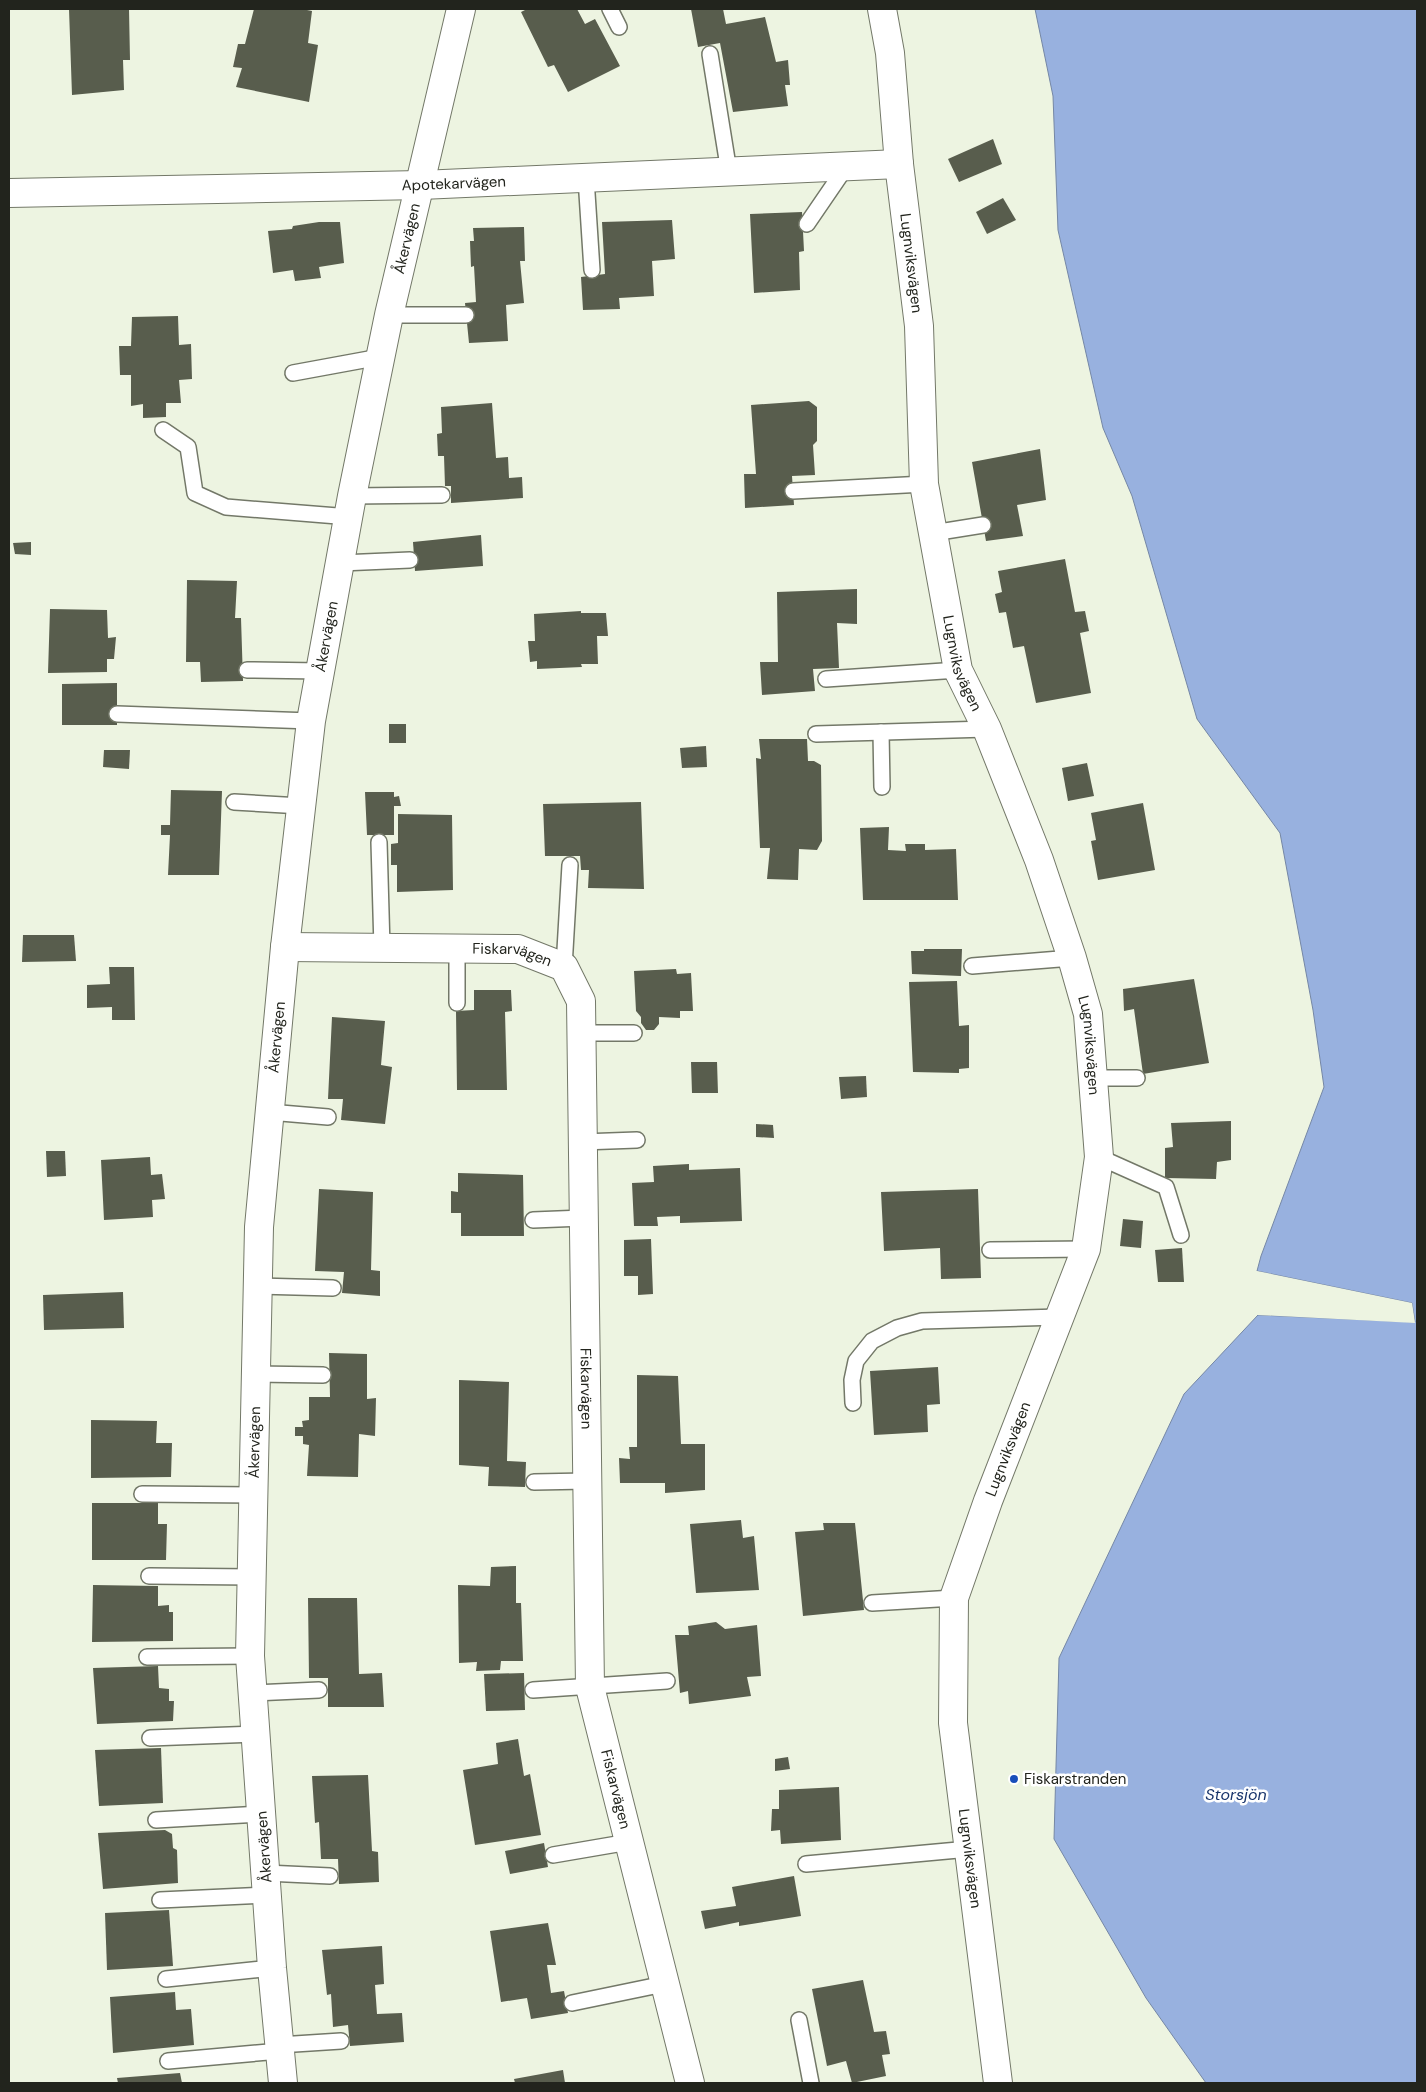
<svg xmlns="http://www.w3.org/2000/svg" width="1426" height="2092" font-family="'DM Sans',sans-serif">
	<rect width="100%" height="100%" fill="#edf4e1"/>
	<!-- water -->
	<polygon fill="#98b1df" stroke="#7587a5" points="1035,9 1417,9 1417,2083 1206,2083 1146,1998 1054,1839 1059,1658 1184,1394 1258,1315 1415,1322 1412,1303 1257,1271 1261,1256 1324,1087 1313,1010 1280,833 1197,719 1132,496 1103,428 1058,230 1053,96"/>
	<!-- pier -->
	<polygon fill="#edf4e1" points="1257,1271 1412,1303 1415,1323 1258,1315 1258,1312 1412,1320 1410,1305 1257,1274"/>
	<!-- building -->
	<g fill="#585d4d">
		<polygon points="69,9 129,9 130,60 123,60 124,90 72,95"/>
		<polygon points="254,9 302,9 312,11 308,43 318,45 309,102 236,87 242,68 233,67 238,44 245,44"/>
		<polygon points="527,9 577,9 585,24 595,19 620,66 568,92 554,65 548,67 521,12"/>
		<polygon points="691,9 723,9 726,24 765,17 776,62 788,60 790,85 785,85 788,106 733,112 720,43 698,47"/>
		<polygon points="993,139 1002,164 959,182 948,159"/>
		<polygon points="1003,198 1016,220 987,234 976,212"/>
		<polygon points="802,212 804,251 799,252 800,290 754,293 750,214"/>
		<polygon points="672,220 675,259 652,261 654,296 619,298 620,309 583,310 581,277 605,274 602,222"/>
		<polygon points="319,222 340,222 344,263 319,267 321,278 295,281 293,270 273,273 268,231 292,229 293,226"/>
		<polygon points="524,227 525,261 520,261 524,303 506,305 508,341 469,343 465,303 476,302 474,266 471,267 470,241 474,241 473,228"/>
		<polygon points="178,316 179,345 191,344 192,379 179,380 181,403 166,403 166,417 143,418 143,404 131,406 131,375 120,375 119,346 131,346 132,317"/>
		<polygon points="809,401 817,407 817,441 813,445 815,475 792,476 794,505 745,508 744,474 756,474 751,405"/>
		<polygon points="492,403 496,458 508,457 509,478 522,477 523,498 451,503 451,486 445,486 444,456 438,456 437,434 442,433 441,407"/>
		<polygon points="1040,449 1046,500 1017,505 1023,536 986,541 972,462"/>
		<polygon points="481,535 483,566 415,571 413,542"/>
		<polygon points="31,542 31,555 15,554 13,543"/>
		<polygon points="1065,559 1075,612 1085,611 1089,631 1080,633 1091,693 1036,703 1024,646 1013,648 1006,612 999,613 995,594 1002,592 998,571"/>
		<polygon points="187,580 237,581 235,618 241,618 243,681 201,682 200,662 186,662"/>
		<polygon points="857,589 857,624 837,623 839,668 813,669 815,691 762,695 760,662 778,662 777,592"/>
		<polygon points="50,609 107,610 108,638 116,637 114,659 107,659 107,672 48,673"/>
		<polygon points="581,611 581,613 606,613 608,636 597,636 598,664 581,664 582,667 537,669 537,661 530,662 528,641 535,641 534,614"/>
		<polygon points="117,683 117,725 62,725 62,684"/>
		<rect x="389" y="724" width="17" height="19"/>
		<polygon points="759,739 807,739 808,761 814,761 821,765 822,841 817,850 799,849 798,880 767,879 770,848 760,848 756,758 761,759"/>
		<polygon points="706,746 707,767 682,768 680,748"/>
		<polygon points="104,750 130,750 129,769 103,767"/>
		<polygon points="1087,763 1094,796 1068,801 1062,768"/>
		<polygon points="171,790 222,791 219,875 168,875 170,835 161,835 161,825 170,825"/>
		<polygon points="365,792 394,792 394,797 399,796 401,806 394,806 394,835 367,835"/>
		<polygon points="641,802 644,889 588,888 589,870 581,870 580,856 545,856 543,804"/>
		<polygon points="1143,803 1155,870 1098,880 1091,841 1096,840 1091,813"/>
		<polygon points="398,814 452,815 453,890 397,892 397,865 391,865 391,844 398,843"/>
		<polygon points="889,827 888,850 906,851 905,844 925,844 925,850 956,849 958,900 863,900 860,828"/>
		<polygon points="23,935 74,935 76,961 22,962"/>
		<polygon points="924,949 962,949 961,976 912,974 911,951 924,951"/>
		<polygon points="109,967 134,967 135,1020 112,1020 112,1007 87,1008 87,985 110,984"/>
		<polygon points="676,969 677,974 691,973 693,1011 680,1011 680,1018 659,1017 659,1024 654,1030 646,1030 641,1023 641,1017 636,1011 634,971"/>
		<polygon points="1194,979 1209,1063 1143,1074 1134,1009 1124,1011 1123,989"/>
		<polygon points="957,981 959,1026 969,1025 969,1068 959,1069 959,1073 913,1072 909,982"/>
		<polygon points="474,990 511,990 512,1011 505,1012 507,1090 457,1090 456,1011 474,1010"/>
		<polygon points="332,1017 385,1021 381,1065 392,1067 385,1124 341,1120 343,1099 328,1099"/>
		<polygon points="691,1062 717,1062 718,1093 692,1093"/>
		<polygon points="866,1076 867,1097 841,1099 839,1077"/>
		<polygon points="1231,1121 1231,1160 1217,1162 1216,1179 1165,1178 1165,1148 1173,1147 1171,1123"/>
		<polygon points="756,1124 773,1125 774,1138 756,1137"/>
		<polygon points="46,1151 65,1151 66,1176 47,1177"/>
		<polygon points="150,1157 151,1175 162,1174 165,1199 152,1200 153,1217 104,1220 101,1160"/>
		<polygon points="689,1164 689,1170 740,1168 742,1221 680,1223 680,1216 657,1217 658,1226 634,1226 632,1183 654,1182 653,1166"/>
		<polygon points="458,1173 523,1175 524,1236 461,1236 461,1213 451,1213 451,1191 458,1192"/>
		<polygon points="319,1189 373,1192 371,1270 380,1271 380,1296 342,1293 344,1272 315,1271"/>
		<polygon points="978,1189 981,1278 941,1279 940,1248 884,1251 881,1192"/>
		<polygon points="1123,1219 1143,1221 1141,1248 1120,1246"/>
		<polygon points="651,1239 653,1294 638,1295 638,1276 624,1276 624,1240"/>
		<polygon points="1182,1248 1184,1282 1158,1282 1155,1250"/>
		<polygon points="123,1292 124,1328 44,1330 43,1295"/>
		<polygon points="329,1353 367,1354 367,1399 376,1398 375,1436 359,1434 358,1477 307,1476 309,1445 303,1444 303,1436 295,1436 295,1427 303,1427 302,1421 309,1420 309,1397 330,1397"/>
		<polygon points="938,1367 940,1404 927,1405 928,1432 874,1435 870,1371"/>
		<polygon points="637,1375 678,1376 681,1444 705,1444 705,1490 665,1493 665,1483 620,1483 619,1458 630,1459 629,1447 637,1447"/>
		<polygon points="459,1380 509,1382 507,1461 526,1462 525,1487 488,1486 489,1467 459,1465"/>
		<polygon points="91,1420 157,1421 156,1443 172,1443 171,1477 91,1478"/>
		<polygon points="92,1503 158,1503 158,1524 167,1524 166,1560 92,1560"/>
		<polygon points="741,1520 743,1538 754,1536 759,1590 696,1593 690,1524"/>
		<polygon points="823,1523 855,1523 864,1610 803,1616 795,1532 824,1530"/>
		<polygon points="516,1566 516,1603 521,1603 523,1661 501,1661 500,1670 476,1671 477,1662 459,1663 458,1585 490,1586 491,1567"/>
		<polygon points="93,1585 158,1586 158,1606 169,1605 169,1612 173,1612 173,1641 92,1642"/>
		<polygon points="308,1598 357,1598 359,1674 382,1673 384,1707 328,1707 328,1678 309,1678"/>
		<polygon points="716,1622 725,1629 757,1625 761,1676 747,1677 751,1696 689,1704 688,1691 680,1693 675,1635 689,1635 688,1626"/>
		<polygon points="158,1666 159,1688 169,1689 169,1701 174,1701 173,1721 97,1724 93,1668"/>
		<polygon points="524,1673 525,1710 486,1711 484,1674"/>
		<polygon points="518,1739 524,1776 530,1774 541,1835 475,1845 463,1770 498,1764 496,1743"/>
		<polygon points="161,1748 163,1803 99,1806 95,1750"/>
		<polygon points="788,1757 790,1769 775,1771 775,1759"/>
		<polygon points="368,1775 372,1851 378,1852 379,1882 339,1884 338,1859 321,1859 319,1822 315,1823 312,1776"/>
		<polygon points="839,1787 841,1840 781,1844 780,1830 771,1831 772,1809 779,1809 779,1790"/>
		<polygon points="165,1830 172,1834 173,1848 177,1850 178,1883 103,1889 98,1833"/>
		<polygon points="544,1843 548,1867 510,1874 505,1851"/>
		<polygon points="794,1876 801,1916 739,1926 739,1922 705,1929 701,1911 736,1906 732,1887"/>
		<polygon points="169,1910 173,1966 107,1970 105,1913"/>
		<polygon points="548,1923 556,1965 547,1965 551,1993 564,1991 568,2013 531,2019 527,1998 501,2002 490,1931"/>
		<polygon points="382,1946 384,1984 375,1985 377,2014 402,2013 404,2042 350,2046 348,2025 333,2027 331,1994 327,1995 322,1950"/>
		<polygon points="863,1980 874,2032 886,2031 890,2054 882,2055 886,2076 852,2083 846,2061 827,2066 812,1989"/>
		<polygon points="175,1992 176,2010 191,2009 194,2045 113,2053 110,1997"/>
		<polygon points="563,2070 565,2083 515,2083 514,2079"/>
		<polygon points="180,2073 182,2083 118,2083 117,2078"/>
	</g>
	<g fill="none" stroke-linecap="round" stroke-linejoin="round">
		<defs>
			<g id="service">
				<polyline points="610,9 619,27"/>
				<polyline points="710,54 729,172"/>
				<polyline points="586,178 592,270"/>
				<polyline points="807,224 846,167"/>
				<polyline points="389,315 466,315"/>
				<polyline points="293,373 380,357"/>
				<polyline points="163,430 188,447 195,493 226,507 350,517"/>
				<polyline points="793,491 924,484"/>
				<polyline points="352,496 442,495"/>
				<polyline points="933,533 983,525"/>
				<polyline points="341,563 410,560"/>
				<polyline points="247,670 321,671"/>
				<polyline points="826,679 958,670"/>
				<polyline points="117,714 311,721"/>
				<polyline points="881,732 882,787"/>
				<polyline points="816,734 987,729"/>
				<polyline points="234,802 301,806"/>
				<polyline points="379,842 382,948"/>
				<polyline points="457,949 457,1003"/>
				<polyline points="972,966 1072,958"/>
				<polyline points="564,967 570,865"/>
				<polyline points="581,1033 634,1033"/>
				<polyline points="1093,1078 1137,1078"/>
				<polyline points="269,1112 328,1117"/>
				<polyline points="582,1142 637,1140"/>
				<polyline points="1099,1157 1166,1187 1181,1235"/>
				<polyline points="533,1220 583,1218"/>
				<polyline points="990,1250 1086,1249"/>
				<polyline points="258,1286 333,1288"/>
				<polyline points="256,1374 323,1375"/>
				<polyline points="853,1403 852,1380 856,1361 872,1341 897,1328 922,1321 1059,1317"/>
				<polyline points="534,1482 587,1481"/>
				<polyline points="142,1494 254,1495"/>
				<polyline points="149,1576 253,1577"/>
				<polyline points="872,1603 954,1598"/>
				<polyline points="147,1657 250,1656"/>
				<polyline points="533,1690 667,1681"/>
				<polyline points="253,1693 319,1690"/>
				<polyline points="150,1738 256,1734"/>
				<polyline points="156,1820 262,1814"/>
				<polyline points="553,1855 629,1842"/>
				<polyline points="806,1864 969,1849"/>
				<polyline points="266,1873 330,1876"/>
				<polyline points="160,1900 268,1895"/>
				<polyline points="166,1979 272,1968"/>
				<polyline points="572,2003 664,1984"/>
				<polyline points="799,2020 811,2083"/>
				<polyline points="279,2045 341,2041"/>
				<polyline points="168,2061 280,2051"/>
			</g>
			<g id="minor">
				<path id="s1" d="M882 9 890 53 899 164 919 326 924 484 958 670 987 729 1039 860 1072 958 1088 1014 1099 1157 1086 1249 988 1501 954 1598 953 1723 998 2083"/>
				<path id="s2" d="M9 193 421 185 899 164"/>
				<path id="s3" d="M285 947 518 949 564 967 581 1001 590 1687 690 2083"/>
				<path id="s4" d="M283 2083 272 1968 250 1656 259 1227 285 947 311 721 352 496 389 315 461 9"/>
			</g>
		</defs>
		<!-- service casing -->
		<use href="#service" stroke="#737868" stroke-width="18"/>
		<!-- minor casing -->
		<use href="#minor" stroke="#737868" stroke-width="30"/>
		<!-- service -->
		<use href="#service" stroke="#fff" stroke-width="15"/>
		<!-- minor -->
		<use href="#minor" stroke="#fff" stroke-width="28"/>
	</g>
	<!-- markers -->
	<circle fill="#184eba" stroke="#fff" stroke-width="2" cx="1014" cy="1779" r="5"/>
	<g text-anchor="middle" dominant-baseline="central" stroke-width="5" stroke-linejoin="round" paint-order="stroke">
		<!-- street labels -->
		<g font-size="15" fill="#22241d" stroke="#fff">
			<text stroke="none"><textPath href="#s2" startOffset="445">Apotekarvägen</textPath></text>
			<text stroke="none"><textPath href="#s4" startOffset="1858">Åkervägen</textPath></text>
			<text stroke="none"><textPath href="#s1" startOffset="256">Lugnviksvägen</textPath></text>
			<text stroke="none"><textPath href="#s4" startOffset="1452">Åkervägen</textPath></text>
			<text stroke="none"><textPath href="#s1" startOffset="661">Lugnviksvägen</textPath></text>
			<text stroke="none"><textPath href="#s3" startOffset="228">Fiskarvägen</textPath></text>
			<text stroke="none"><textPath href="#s4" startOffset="1048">Åkervägen</textPath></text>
			<text stroke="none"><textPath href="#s1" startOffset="1066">Lugnviksvägen</textPath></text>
			<text stroke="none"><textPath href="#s3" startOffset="708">Fiskarvägen</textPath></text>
			<text stroke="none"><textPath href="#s4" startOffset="642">Åkervägen</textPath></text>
			<text transform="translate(1008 1449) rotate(-69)">Lugnviksvägen</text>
			<text stroke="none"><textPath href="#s3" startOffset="1112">Fiskarvägen</textPath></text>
			<text transform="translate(264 1847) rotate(-94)">Åkervägen</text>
			<text stroke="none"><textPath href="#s1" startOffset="1906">Lugnviksvägen</textPath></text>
		</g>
		<!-- poi labels -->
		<g font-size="15" fill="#22241d" stroke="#fff" text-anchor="start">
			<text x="1024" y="1779">Fiskarstranden</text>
		</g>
		<!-- water labels -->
		<g font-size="16" font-style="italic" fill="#18346b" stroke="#fff">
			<text x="1236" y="1794">Storsjön</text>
		</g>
	</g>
	<!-- border -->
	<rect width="1426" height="2092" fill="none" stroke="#22241d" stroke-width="20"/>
</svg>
